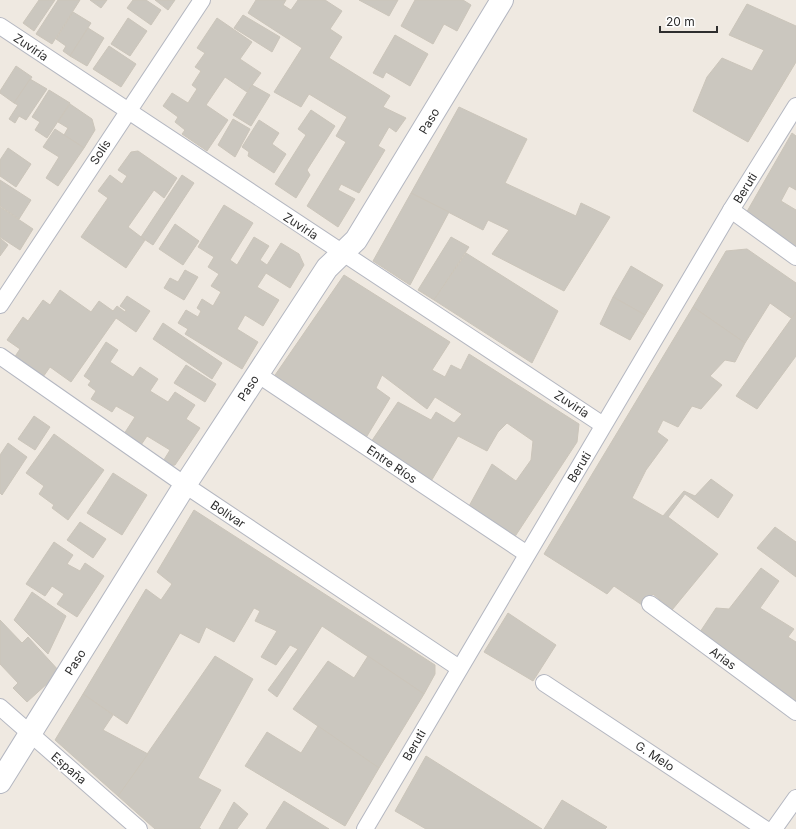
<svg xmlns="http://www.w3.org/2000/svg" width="796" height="829" font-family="Inter,sans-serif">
	<rect width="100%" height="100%" fill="#efe9e1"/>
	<!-- building -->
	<g fill="#cbc7bf" stroke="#cbc5ba">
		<polygon points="39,0 55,0 34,31 23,23"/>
		<polygon points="58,0 80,0 52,44 36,34"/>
		<polygon points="90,0 107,0 101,8"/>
		<polygon points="133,0 146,0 161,10 151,25 127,8"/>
		<polygon points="155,0 175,0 168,10"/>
		<polygon points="256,0 286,0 283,5 291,10 298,0 325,0 342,11 330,29 342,37 329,58 390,96 383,107 406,118 396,132 389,127 378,146 385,150 359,193 341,184 338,190 355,199 338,227 307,206 346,142 336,136 347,117 309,94 301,107 274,92 302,48 248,13"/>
		<polygon points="359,0 398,0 389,16"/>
		<polygon points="415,0 463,0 471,5 457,31 444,24 433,44 401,26"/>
		<polygon points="747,4 796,26 796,62 748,142 693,111 707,77 722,58 752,71 764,50 729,35"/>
		<polygon points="73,12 91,23 70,56 63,51 66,46 56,39"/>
		<polygon points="243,15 280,37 272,52 234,28"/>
		<polygon points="128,18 147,31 130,56 111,44"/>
		<polygon points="217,18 252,42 240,59 261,73 247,92 225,77 206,105 228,120 207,151 182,134 185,130 175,122 178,117 163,106 172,93 188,103 197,89 192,85 201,71 195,67 205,53 197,48"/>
		<polygon points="88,28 104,38 87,66 70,56"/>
		<polygon points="395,35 428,54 410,86 386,72 383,78 373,73"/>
		<polygon points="109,46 136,64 121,87 93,69"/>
		<polygon points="16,66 32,77 14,103 0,93 0,91"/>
		<polygon points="30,79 47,89 26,120 19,116 15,123 9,119 18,105 14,103"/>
		<polygon points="252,85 270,95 251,126 233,115"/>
		<polygon points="49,90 70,103 47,138 35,130 40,122 32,117"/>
		<polygon points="70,104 92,119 95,130 84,148 64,135 68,128 58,122"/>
		<polygon points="459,107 527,139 505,183 576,216 581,203 610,217 564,291 492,254 509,230 488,220 483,230 411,193"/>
		<polygon points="311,110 335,126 307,170 310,175 296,198 275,184 306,135 298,129"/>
		<polygon points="233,119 250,129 235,157 218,145"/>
		<polygon points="259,120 279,133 272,144 286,154 274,173 248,156 249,152 242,147"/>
		<polygon points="55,129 84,148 58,186 46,178 59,157 43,147"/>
		<polygon points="792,133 796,136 796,190 789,186 781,201 796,210 796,251 745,215"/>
		<polygon points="8,148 31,164 16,187 0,176 0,160"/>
		<polygon points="138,151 177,178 164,198 154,190 128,227 145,240 126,268 81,237 108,198 98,191 110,175 122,184 127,176 118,170 131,152"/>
		<polygon points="182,175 194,183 153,245 141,237"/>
		<polygon points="0,180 31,200 19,219 0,206"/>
		<polygon points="411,193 449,212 410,285 373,261"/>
		<polygon points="224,205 253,223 230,260 237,265 254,237 269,246 260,260 267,265 281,243 299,254 304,265 290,288 266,273 257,287 279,300 263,326 245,315 237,329 258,342 242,369 185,334 188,329 178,323 186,310 198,317 201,311 197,308 202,299 213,306 221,292 211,286 219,274 208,267 214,257 198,247"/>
		<polygon points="0,207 33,229 20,250 0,237"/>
		<polygon points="175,224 199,241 183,265 159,249"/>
		<polygon points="451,237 469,247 434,300 418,290"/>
		<polygon points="0,238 8,245 0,256"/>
		<polygon points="747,249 796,283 796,312 791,318 770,303 745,343 693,307 726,251"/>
		<polygon points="466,253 558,311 532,363 434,300"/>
		<polygon points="631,266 663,285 645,315 613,297"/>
		<polygon points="185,270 198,277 184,300 164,288 170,278 178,282"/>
		<polygon points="344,275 450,342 432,370 445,377 451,365 461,370 469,354 579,424 577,442 514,538 468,508 492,464 516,481 531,460 533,441 507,423 498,432 487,451 458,436 430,483 369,445 398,402 431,420 436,412 454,423 462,414 435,397 427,409 382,375 376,388 390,398 364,441 271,381"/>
		<polygon points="60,290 91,312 99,301 113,311 117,306 125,312 126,310 120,306 127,296 150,311 136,332 116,318 71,382 50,367 43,377 14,358 20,349 7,340 23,317 28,321 43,300 50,305"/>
		<polygon points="613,297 645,315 630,340 600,324"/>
		<polygon points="693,307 745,343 735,362 725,360 710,376 722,385 701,409 692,406 678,427 663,420 657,432 668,440 646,470 632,498 663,516 684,491 695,496 711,479 733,495 718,518 685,494 668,517 718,554 672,610 653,594 642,605 614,586 607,594 544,554"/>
		<polygon points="796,312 796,356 757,409 736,396"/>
		<polygon points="163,323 222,363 212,379 153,339"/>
		<polygon points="106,342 118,350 110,362 133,377 140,367 158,379 150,391 168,402 175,392 195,405 186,419 200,428 175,465 166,466 162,463 170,450 147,436 141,445 124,434 135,417 116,406 112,412 91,399 96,391 88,385 91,381 84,376"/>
		<polygon points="186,365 216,384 205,402 174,383"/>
		<polygon points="34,416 50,427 35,450 18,439"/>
		<polygon points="54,434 104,470 68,520 52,508 54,505 39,494 44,486 26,473"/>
		<polygon points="8,443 27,457 2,495 0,493 0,455"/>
		<polygon points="113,473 147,495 122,535 87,513"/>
		<polygon points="194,510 435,665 435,674 424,694 322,626 277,697 268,690 298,649 290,645 276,665 261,657 277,631 255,621 260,611 254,608 234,642 206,627 199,643 180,633 127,724 83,694 146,589 161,600 172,584 157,572"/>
		<polygon points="80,522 106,539 93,558 67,540"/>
		<polygon points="775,527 796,542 796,577 757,548"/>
		<polygon points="54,542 73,555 67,564 80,571 85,563 104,576 77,617 57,604 64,594 52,586 45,596 26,584"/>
		<polygon points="761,568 779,581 760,608 794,629 788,637 796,642 796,707 700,632 716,608 729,609"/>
		<polygon points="32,592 66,616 48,654 14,620"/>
		<polygon points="508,613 556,645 533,681 484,652"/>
		<polygon points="0,620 22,643 28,637 60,672 27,702 13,688 18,683 0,664"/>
		<polygon points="215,656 253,679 198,778 221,790 199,828 201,829 155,829 118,796"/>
		<polygon points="368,656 424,694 379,768 293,709 328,661 354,678"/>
		<polygon points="83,694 113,715 103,730 148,754 118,796 55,740"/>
		<polygon points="318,726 379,768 345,826 245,766 267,732 301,753"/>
		<polygon points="426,756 542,829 426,829 395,811"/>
		<polygon points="562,800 607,827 605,829 544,829"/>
		<polygon points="284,801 329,829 266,829"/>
		<polygon points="234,802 248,814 237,829 219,829"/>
	</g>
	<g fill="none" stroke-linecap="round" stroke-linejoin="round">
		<defs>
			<g id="street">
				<polyline points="0,26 603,425"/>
				<polyline points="731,210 796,257"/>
				<polyline points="0,305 202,0"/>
				<polyline points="0,356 185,485 459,668"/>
				<polyline points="257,374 527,554"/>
				<polyline points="650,604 796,712"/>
				<polyline points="544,683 765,829"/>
				<polyline points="0,707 139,829"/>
				<polyline points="365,829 731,210 796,106"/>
				<polyline points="774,829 796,798"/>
			</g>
			<polyline id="secondary" points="0,782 185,485 327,268 356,240 502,0"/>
		</defs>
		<!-- street casing -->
		<use href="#street" stroke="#b4b7c1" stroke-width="18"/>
		<!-- secondary casing -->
		<use href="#secondary" stroke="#b4b7c1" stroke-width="24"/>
		<!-- street -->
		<use href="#street" stroke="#fff" stroke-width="16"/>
		<!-- secondary -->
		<use href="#secondary" stroke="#fff" stroke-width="22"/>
	</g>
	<g text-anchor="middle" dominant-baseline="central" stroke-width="3.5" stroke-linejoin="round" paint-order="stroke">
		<!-- street labels -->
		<g font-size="12" fill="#2e2e2e" stroke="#fff">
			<text transform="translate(31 47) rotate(34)">Zuviría</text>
			<text transform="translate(429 121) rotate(-59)">Paso</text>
			<text transform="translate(100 152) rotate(-57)">Solís</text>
			<text transform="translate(745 188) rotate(-58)">Beruti</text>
			<text transform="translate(301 226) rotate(33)">Zuviría</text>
			<text transform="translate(248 388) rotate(-57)">Paso</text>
			<text transform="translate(572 404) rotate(33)">Zuviría</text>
			<text transform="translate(392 464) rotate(34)">Entre Ríos</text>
			<text transform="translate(579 467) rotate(-59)">Beruti</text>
			<text transform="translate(228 514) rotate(34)">Bolívar</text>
			<text transform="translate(723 658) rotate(36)">Arias</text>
			<text transform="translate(75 662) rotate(-58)">Paso</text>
			<text transform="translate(414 745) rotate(-60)">Beruti</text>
			<text transform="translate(655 756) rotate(33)">G. Melo</text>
			<text transform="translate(69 768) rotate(41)">España</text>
		</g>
	</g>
	<!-- scale -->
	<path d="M660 26v6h57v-6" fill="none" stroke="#2e2e2e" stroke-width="2"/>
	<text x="666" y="26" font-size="12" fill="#2e2e2e" stroke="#ffffff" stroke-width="3" paint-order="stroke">20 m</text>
</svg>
